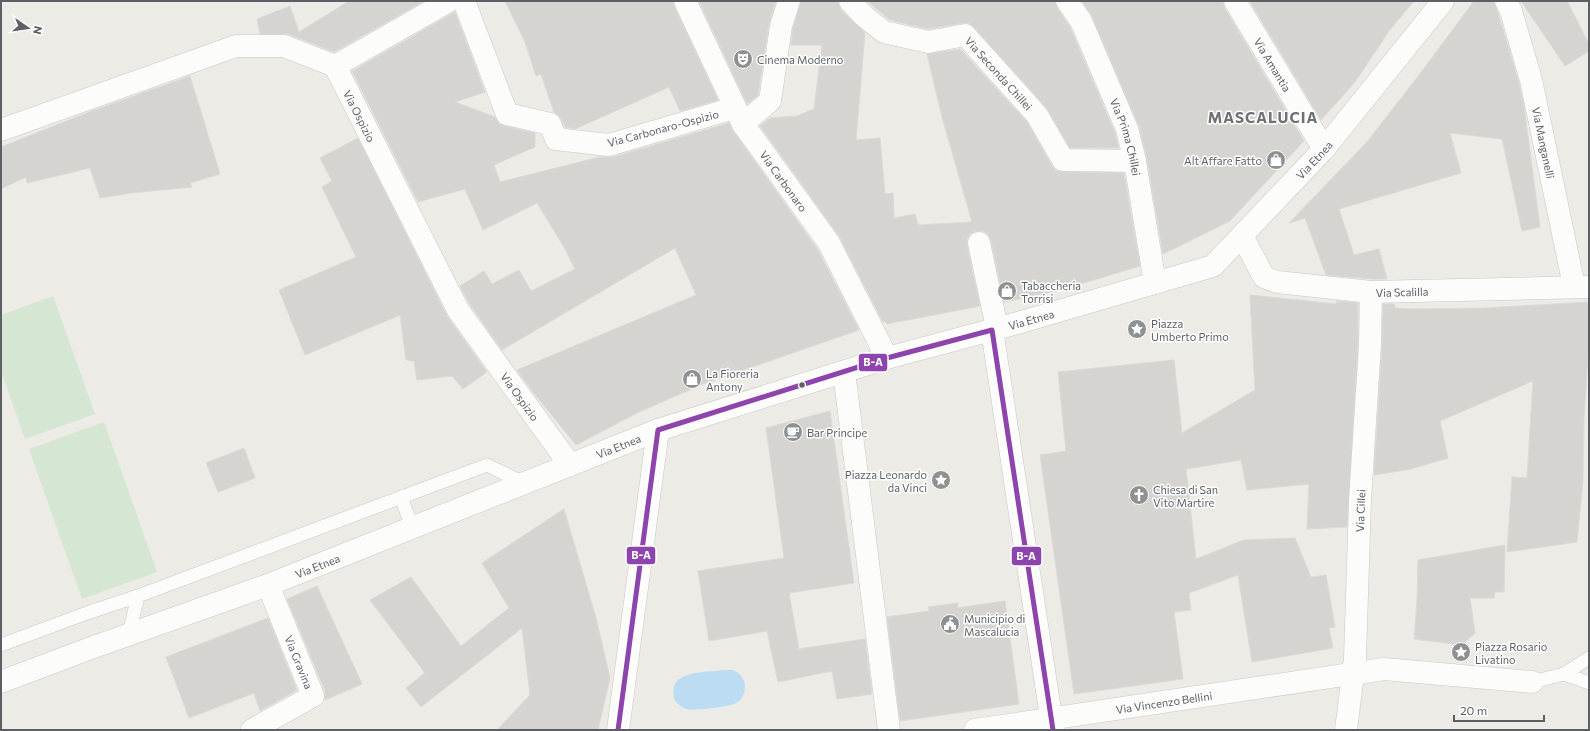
<svg xmlns="http://www.w3.org/2000/svg" width="1590" height="731" font-family="Commissioner,sans-serif">
	<rect width="100%" height="100%" fill="#ecebe6"/>
	<!-- green -->
	<g fill="#d5e7d2">
		<polygon points="53,296 95,414 25,439 1,371 1,315"/>
		<polygon points="104,422 157,572 82,599 29,449"/>
	</g>
	<!-- water -->
	<path fill="#bcdcf4" d="M723 670C726 670 730 670 732 670 747 674 749 693 738 702 731 707 695 711 686 709 683 708 678 704 676 702 673 697 673 693 674 687 677 671 710 672 723 670Z"/>
	<!-- building -->
	<g fill="#d5d4d1" stroke="#dbdad6">
		<polygon points="349,1 424,1 334,52 288,34 260,34 257,19 290,6 299,32"/>
		<polygon points="505,1 673,1 674,6 718,100 680,111 669,87 575,129 565,127 561,119 554,112 541,74 536,76 525,42"/>
		<polygon points="699,1 776,1 769,24 758,95 747,104"/>
		<polygon points="801,1 838,1 841,10 865,33 856,140 880,138 885,194 893,193 894,218 915,214 918,225 972,222 942,117 927,54 960,49 1027,122 1052,166 1056,171 1063,172 1124,173 1140,266 1061,290 1004,302 991,240 988,234 983,231 976,231 970,234 967,239 967,245 980,306 887,324 885,321 883,322 839,236 760,126 770,118 797,116 814,109 822,45 791,45 793,29"/>
		<polygon points="867,1 1055,1 1057,8 1070,27 1115,133 1119,148 1070,148 1046,107 974,27 969,23 963,23 928,29 890,20"/>
		<polygon points="1082,1 1223,1 1224,7 1304,141 1230,221 1163,254 1147,159 1139,126 1092,16"/>
		<polygon points="1254,1 1414,1 1389,31 1355,82 1321,120 1251,3"/>
		<polygon points="1474,1 1494,1 1499,16 1519,83 1524,106 1540,227 1522,231 1502,139 1450,133 1461,173 1339,209 1354,255 1379,249 1387,279 1372,279 1326,275 1305,218 1289,223 1367,142 1416,79"/>
		<polygon points="1521,1 1567,1 1589,44 1589,51 1565,66"/>
		<polygon points="455,12 485,92 455,102 495,117 499,123 504,126 535,133 535,147 494,165 500,182 600,157 613,157 729,123 733,131 818,250 859,330 703,384 637,413 576,445 533,392 517,370 696,295 675,248 502,350 469,303 460,286 484,271 492,284 519,270 531,291 575,269 564,247 537,203 483,230 465,189 418,202 352,71"/>
		<polygon points="190,76 220,174 190,183 192,187 131,193 100,198 90,168 27,183 26,177 1,189 1,147 89,112"/>
		<polygon points="358,138 447,316 487,372 463,389 452,376 417,380 414,361 406,360 400,315 305,355 279,290 356,257 322,187 332,181 320,158"/>
		<polygon points="1250,295 1337,304 1336,301 1358,303 1358,343 1347,527 1307,529 1309,484 1247,490 1241,460 1186,469 1196,559 1244,540 1295,538 1311,577 1326,575 1335,627 1329,628 1333,648 1252,662 1238,575 1189,593 1191,610 1174,612 1183,679 1074,694 1040,455 1066,451 1058,372 1174,360 1182,433 1255,390"/>
		<polygon points="1589,302 1589,342 1584,418 1583,481 1577,542 1507,552 1512,477 1527,478 1533,381 1440,421 1448,458 1411,469 1374,475 1382,345 1383,304 1394,304 1395,308 1412,309 1484,308"/>
		<polygon points="830,411 854,583 789,593 799,649 865,639 872,694 837,699 832,671 778,682 767,631 709,641 698,571 784,558 766,428"/>
		<polygon points="244,448 255,478 218,492 206,463"/>
		<polygon points="564,509 596,618 610,678 598,730 497,730 530,695 522,628 421,707 406,688 425,673 370,600 411,577 461,646 509,608 482,563"/>
		<polygon points="1505,545 1504,592 1495,592 1494,598 1470,598 1475,633 1462,645 1414,639 1417,601 1418,560"/>
		<polygon points="317,586 362,684 325,700 325,691 287,599"/>
		<polygon points="1005,601 1019,704 900,721 887,617 929,611 928,607 958,603 957,608"/>
		<polygon points="268,618 297,690 260,711 254,693 189,718 166,657"/>
	</g>
	<g fill="none" stroke-linecap="round" stroke-linejoin="round">
		<defs>
			<g id="lane">
				<polyline points="401,497 412,527"/>
				<polyline points="129,634 138,596 487,465 524,483"/>
				<polyline points="1,645 87,613 138,596"/>
				<polyline points="1564,674 1589,683"/>
				<polyline points="1532,682 1564,674 1589,658"/>
			</g>
			<g id="street">
				<polyline points="464,1 507,114 550,124 556,139 609,145 734,108"/>
				<path id="s1" d="M685 1 743 124 829 243 887 358"/>
				<path id="s2" d="M850 1 864 16 884 32 928 42 965 35 1037 115 1063 160 1135 161"/>
				<path id="s3" d="M1067 1 1081 21 1127 129 1135 161 1155 283"/>
				<path id="s4" d="M1235 1 1324 149"/>
				<path id="s5" d="M1506 1 1511 11 1531 80 1574 286"/>
				<polyline points="335,66 449,1"/>
				<polyline points="743,124 770,101 781,26 789,1"/>
				<path id="s6" d="M1 130 236 46H284L335 66 458 310 570 465"/>
				<path id="s7" d="M1242 236 1264 277 1277 282 1371 292 1589 287"/>
				<polyline points="979,243 997,328"/>
				<polyline points="844,372 889,730"/>
				<polyline points="252,730 313,696 268,585"/>
				<path id="s8" d="M975 730 1384 669 1532 682"/>
				<path id="s9" d="M1346 730 1355 658 1360 500 1370 344 1371 292"/>
			</g>
			<g id="secondary">
				<polyline points="992,330 1053,730"/>
				<path id="s10" d="M1 682 91 648 268 585 658 430 887 358 1021 322 1213 266 1324 149 1443 1"/>
				<polyline points="618,730 658,430"/>
			</g>
		</defs>
		<!-- lane casing -->
		<use href="#lane" stroke="#c8c9c8" stroke-width="14"/>
		<!-- street casing -->
		<use href="#street" stroke="#c8c9c8" stroke-width="23"/>
		<!-- secondary casing -->
		<use href="#secondary" stroke="#c7c8c6" stroke-width="23"/>
		<!-- lane -->
		<use href="#lane" stroke="#fcfcfb" stroke-width="13"/>
		<!-- street -->
		<use href="#street" stroke="#fcfcfb" stroke-width="22"/>
		<!-- secondary -->
		<use href="#secondary" stroke="#fcfcfb" stroke-width="22"/>
		<defs>
			<polyline id="bus-1" points="618,730 658,430 887,358 992,330 1053,730"/>
		</defs>
		<!-- bus-1 casing -->
		<use href="#bus-1" stroke="#fff" stroke-width="8"/>
		<!-- bus-1 -->
		<use href="#bus-1" stroke="#8e44ad" stroke-width="5"/>
	</g>
	<!-- icons -->
	<defs>
		<symbol id="theatre-disc" viewBox="-11 -11 22 22"><circle r="9.5" fill="#8e9092" stroke="#fff"/><path d="M-5-5.5Q0-4 5-5.5V0Q5 5 0 6Q-5 5-5 0ZM-3.3-2.5H-1v1.5H-3.3ZM1-2.5H3.3v1.5H1ZM-2.8 1Q0 5.5 2.8 1Z" fill="#fff"/></symbol>
		<symbol id="shop-disc" viewBox="-11 -11 22 22"><circle r="9.5" fill="#8e9092" stroke="#fff"/><path d="M-5-2.5h2.3a2.7 3.5 0 0 1 5.4 0H5L5.5 6h-11ZM-1.5-2.5h3a1.5 2.3 0 0 0-3 0Z" fill="#fff"/></symbol>
		<symbol id="sight-disc" viewBox="-11 -11 22 22"><circle r="9.5" fill="#8e9092" stroke="#fff"/><path d="M0-6L1.8-2.2L6-1.7L2.9 1.2L3.7 5.4L0 3.3L-3.7 5.4L-2.9 1.2L-6-1.7L-1.8-2.2Z" fill="#fff"/></symbol>
		<symbol id="cafe-disc" viewBox="-11 -11 22 22"><circle r="9.5" fill="#8e9092" stroke="#fff"/><path d="M-5.5-4.5H6V0H3Q3 3.5 0 3.5H-2.5Q-5.5 3.5-5.5 0ZM3-3.2v2h1.7v-2ZM-6 4.5H4V6H-6Z" fill="#fff"/></symbol>
		<symbol id="church-disc" viewBox="-11 -11 22 22"><circle r="9.5" fill="#8e9092" stroke="#fff"/><path d="M-1.2-6h2.4v3.5h3.3v2.4h-3.3V6h-2.4V-.1h-3.3v-2.4h3.3Z" fill="#fff"/></symbol>
		<symbol id="civic-disc" viewBox="-11 -11 22 22"><circle r="9.5" fill="#8e9092" stroke="#fff"/><path d="M-.6-6.5H3V-4.5H.6V-3L4-1V1h2V6H-6V1h2V-1L-.6-3ZM-1.2 2.5V6h2.4V2.5Z" fill="#fff"/></symbol>
	</defs>
	<g fill-rule="evenodd">
		<use href="#theatre-disc" x="732" y="48" width="22" height="22"/>
		<use href="#shop-disc" x="1265" y="149" width="22" height="22"/>
		<use href="#shop-disc" x="996" y="280" width="22" height="22"/>
		<use href="#sight-disc" x="1126" y="318" width="22" height="22"/>
		<use href="#shop-disc" x="681" y="368" width="22" height="22"/>
		<use href="#cafe-disc" x="782" y="421" width="22" height="22"/>
		<use href="#sight-disc" x="930" y="469" width="22" height="22"/>
		<use href="#church-disc" x="1128" y="484" width="22" height="22"/>
		<use href="#civic-disc" x="939" y="613" width="22" height="22"/>
		<use href="#sight-disc" x="1450" y="641" width="22" height="22"/>
	</g>
	<!-- markers -->
	<circle fill="#5c5f64" stroke="#fff" stroke-width="1.5" cx="802" cy="385" r="3.5"/>
	<g text-anchor="middle" dominant-baseline="central" stroke-width="3" stroke-linejoin="round" paint-order="stroke">
		<!-- poi labels -->
		<g font-size="11" fill="#5c5f64" stroke="#fff" text-anchor="start">
			<text x="757" y="59">Cinema Moderno</text>
			<text x="1262" y="160" text-anchor="end">Alt Affare Fatto</text>
			<text x="1021" y="285">Tabaccheria<tspan x="1021" dy="13">Torrisi</tspan></text>
			<text x="1151" y="323">Piazza<tspan x="1151" dy="13">Umberto Primo</tspan></text>
			<text x="706" y="373">La Fioreria<tspan x="706" dy="13">Antony</tspan></text>
			<text x="807" y="432">Bar Principe</text>
			<text x="927" y="474" text-anchor="end">Piazza Leonardo<tspan x="927" dy="13">da Vinci</tspan></text>
			<text x="1153" y="489">Chiesa di San<tspan x="1153" dy="13">Vito Martire</tspan></text>
			<text x="964" y="618">Municipio di<tspan x="964" dy="13">Mascalucia</tspan></text>
			<text x="1475" y="646">Piazza Rosario<tspan x="1475" dy="13">Livatino</tspan></text>
		</g>
		<!-- street labels -->
		<g font-size="11" fill="#5c5f64" stroke="#fff">
			<text stroke="none"><textPath href="#s4" startOffset="74">Via Amantia</textPath></text>
			<text stroke="none"><textPath href="#s2" startOffset="180">Via Seconda Chillei</textPath></text>
			<text stroke="none"><textPath href="#s6" startOffset="408">Via Ospizio</textPath></text>
			<text transform="translate(663 128) rotate(-15)">Via Carbonaro-Ospizio</text>
			<text stroke="none"><textPath href="#s3" startOffset="149">Via Prima Chillei</textPath></text>
			<text stroke="none"><textPath href="#s5" startOffset="147">Via Manganelli</textPath></text>
			<text stroke="none"><textPath href="#s10" startOffset="1429">Via Etnea</textPath></text>
			<text stroke="none"><textPath href="#s1" startOffset="206">Via Carbonaro</textPath></text>
			<text stroke="none"><textPath href="#s7" startOffset="186">Via Scalilla</textPath></text>
			<text stroke="none"><textPath href="#s10" startOffset="1093">Via Etnea</textPath></text>
			<text stroke="none"><textPath href="#s6" startOffset="732">Via Ospizio</textPath></text>
			<text stroke="none"><textPath href="#s10" startOffset="661">Via Etnea</textPath></text>
			<text stroke="none"><textPath href="#s9" startOffset="220">Via Cillei</textPath></text>
			<text stroke="none"><textPath href="#s10" startOffset="337">Via Etnea</textPath></text>
			<text transform="translate(299 662) rotate(68)">Via Gravina</text>
			<text stroke="none"><textPath href="#s8" startOffset="191">Via Vincenzo Bellini</textPath></text>
		</g>
		<!-- district labels -->
		<g font-size="15" font-weight="bold" letter-spacing="1" fill="#6d7176" stroke="#fff">
			<text x="1263" y="117">MASCALUCIA</text>
		</g>
	</g>
	<g stroke="#fff" stroke-width="1.5">
		<rect x="858" y="353" width="30" height="19" rx="4" fill="#8e44ad"/>
		<rect x="626" y="546" width="30" height="19" rx="4" fill="#8e44ad"/>
		<rect x="1011" y="546" width="31" height="20" rx="4" fill="#8e44ad"/>
	</g>
	<g font-size="11" text-anchor="middle" font-weight="bold" fill="#fff">
		<text x="873" y="366">B-A</text>
		<text x="641" y="559">B-A</text>
		<text x="1026" y="560">B-A</text>
	</g>
	<!-- border -->
	<rect width="1590" height="731" fill="none" stroke="#5c5f64" stroke-width="4"/>
	<!-- north arrow -->
	<g transform="translate(28 28) rotate(103)" stroke="#ffffff" stroke-width="3" paint-order="stroke">
	<path d="M0-3L7 15L0 10L-7 15Z" fill="#5c5f64"/>
	<text y="-6" font-size="11" font-weight="bold" text-anchor="middle" fill="#5c5f64">N</text>
	</g>
	<!-- scale -->
	<path d="M1454 715v6h90v-6" fill="none" stroke="#5c5f64" stroke-width="2"/>
	<text x="1460" y="715" font-size="12" fill="#5c5f64" stroke="#ffffff" stroke-width="3" paint-order="stroke">20 m</text>
</svg>
